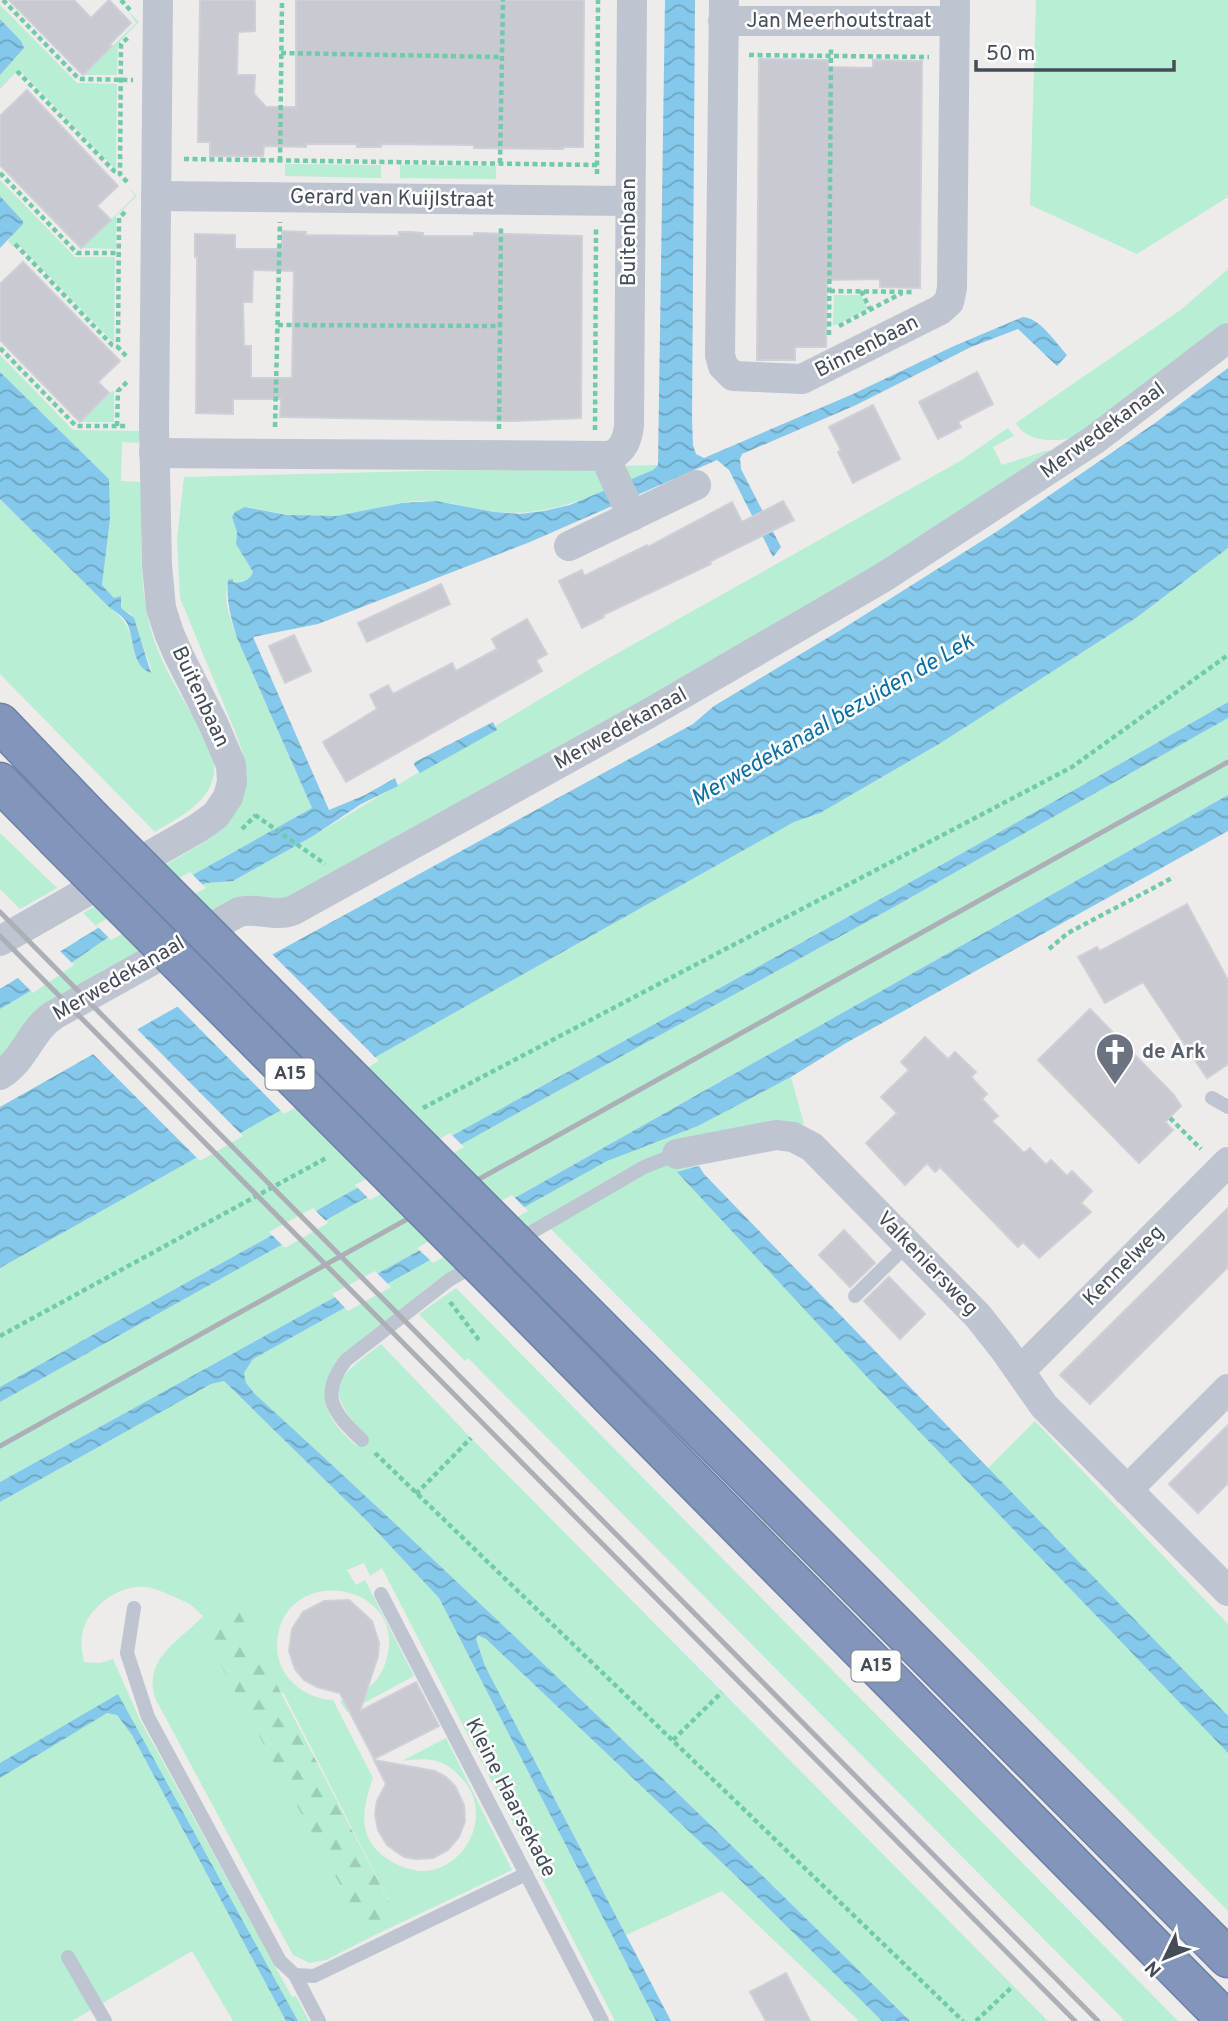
<svg xmlns="http://www.w3.org/2000/svg" width="1228" height="2021" font-family="Overpass,sans-serif">
	<defs>
		<pattern id="forest-firs" width="22" height="20" patternUnits="userSpaceOnUse" patternTransform="scale(1.75)"><rect width="22" height="20" fill="#b8eed4"/><path d="M5 1l3.5 6h-7zM16 11l3.5 6h-7z" fill="#9fceb8"/></pattern>
		<pattern id="water-waves" width="16" height="10" patternUnits="userSpaceOnUse" patternTransform="scale(1.75)"><rect width="16" height="10" fill="#84c8eb"/><path d="M0 5q4-4 8 0t8 0" fill="none" stroke="#6ea5c1"/></pattern>
	</defs>
	<rect width="100%" height="100%" fill="#eeebeb"/>
	<!-- green -->
	<g fill="#b8eed4">
		<polygon points="1036,0 1228,0 1228,197 1137,254 1030,205"/>
		<polygon points="0,5 77,83 117,84 116,170 19,69 0,89 0,75 24,48 21,41 0,19"/>
		<polygon points="128,11 139,22 118,43 117,75 83,75 136,23"/>
		<polygon points="285,164 381,165 381,178 285,176"/>
		<polygon points="400,165 496,166 496,179 400,178"/>
		<polygon points="0,180 75,257 115,257 114,343 17,243 13,246 8,241 23,221 0,196"/>
		<polygon points="126,185 137,196 116,216 116,249 82,248 135,196"/>
		<path d="M1228 269V331L1073 438C1053 442 1026 442 1016 423L1182 309Z"/>
		<polygon points="834,295 861,295 868,309 833,326"/>
		<path d="M0 355 73 430 141 431 139 443 122 442 121 481 139 482 141 484C142 539 137 596 157 648 170 681 191 712 209 742 228 792 192 810 155 832L0 674V499L110 608C127 620 132 634 135 655L152 670 131 614 120 608 117 598H114L102 585 110 519 108 478 0 372Z"/>
		<polygon points="114,390 114,422 81,422"/>
		<polygon points="1008,428 1014,436 993,447 1002,465 1045,451 1063,449 1027,478 286,907 247,902 0,1067 0,1009 29,992 113,934 206,883 233,881 313,836 600,663 960,461"/>
		<path d="M658 465 653 470C603 492 552 518 496 512 468 509 445 499 417 501 390 503 365 513 338 516 308 520 278 513 248 507L232 517 237 532 236 544 253 572C247 584 238 581 228 584 222 601 232 622 237 638L312 808 98 928 83 913 208 840 223 827 245 773 243 753 236 734 180 598 177 539 184 477Z"/>
		<path d="M1228 548V702C822 936 408 1157 0 1387V1268L794 822 820 813 939 744 1136 618Z"/>
		<polygon points="1228,718 1228,795 527,1191 0,1482 0,1402 516,1114 894,907"/>
		<polygon points="0,833 57,888 20,909 0,889"/>
		<path d="M791 1077 804 1124 678 1148 981 1475 1035 1421 1228 1624V1911L541 1219 441 1277 340 1356C313 1393 325 1419 357 1446L367 1436C321 1389 335 1379 381 1344L471 1438 1048 2021H910C695 1808 478 1598 255 1394L246 1383 244 1373 253 1359 607 1160 698 1126Z"/>
		<polygon points="456,1288 1178,2021 1125,2021 468,1358 465,1361 419,1314"/>
		<path d="M224 1381 368 1522 439 1598 656 2021H615L382 1568 370 1576 364 1563 347 1570 356 1585 365 1580 414 1676 347 1712 340 1701C363 1695 379 1684 386 1661 411 1581 279 1560 277 1646 277 1677 305 1699 333 1700L373 1778C360 1814 357 1844 396 1864 407 1869 420 1873 433 1870 471 1860 490 1812 464 1781 445 1758 430 1757 402 1761L446 1738 512 1870 400 1923 284 1694 206 1636 369 1938 326 1960 310 1963 293 1955 155 1698C143 1658 179 1642 203 1616 199 1613 195 1608 191 1605 183 1600 155 1588 146 1587 120 1584 90 1606 83 1630 80 1641 82 1651 84 1662L100 1663 113 1659 140 1720 292 1997 296 1996 309 2021H298L118 1695 0 1763V1502L211 1384Z"/>
		<polygon points="477,1634 486,1639 736,1876 882,2021 859,2021 722,1891 626,1935 485,1666 476,1639"/>
		<polygon points="107,1712 117,1715 132,1735 286,2021 233,2021 192,1951 72,2021 0,2021 0,1778"/>
	</g>
	<!-- forest -->
	<polygon fill="url(#forest-firs)" points="234,1602 400,1923 369,1938 205,1636"/>
	<!-- water -->
	<g fill="url(#water-waves)">
		<path d="M665 0H695L692 420 693 445 696 454 704 458 853 394 954 346 1023 317C1040 318 1056 343 1067 355L1057 366 1018 329 971 347 856 405 742 454 740 459 741 469 781 547 773 557 729 470 717 460 530 542 318 624 253 637 329 810 365 795 395 778 398 786 361 804 313 836 233 881 206 883 113 934 29 992 0 1009V989L98 928 312 808 237 638C231 618 226 601 228 580L233 579V582C241 584 250 580 253 572L236 544 237 532 232 517 235 512 245 507 287 515 337 516 402 503 436 501 494 512 520 514 544 511 570 505 653 470 658 465Z"/>
		<polygon points="0,19 21,41 24,48 0,75"/>
		<polygon points="0,196 23,221 23,224 0,248"/>
		<polygon points="1228,368 1228,548 1136,618 939,744 820,813 794,822 0,1268 0,1107 182,1004 693,724 714,706 839,631 996,532 1155,423"/>
		<path d="M0 372 109 479 110 519 102 585 114 598 121 596V608L134 618 151 673C131 666 135 640 127 623 123 616 116 612 110 608L0 499Z"/>
		<path d="M1228 702V718L894 907 516 1114 0 1402V1387C408 1157 822 936 1228 702Z"/>
		<polygon points="493,722 497,730 420,773 414,765 415,762"/>
		<path d="M1228 795V831L846 1043 791 1077 698 1126 607 1161 253 1359 244 1373 246 1383 255 1394C478 1598 695 1808 910 2021H882L736 1876 486 1639 478 1635 476 1639 485 1666 671 2021H656L439 1598 368 1522 224 1381 211 1384 0 1502V1482L527 1191Z"/>
		<polygon points="699,1166 704,1174 1228,1716 1228,1753 868,1378 677,1172"/>
		<polygon points="118,1694 298,2021 286,2021 132,1735 117,1715 107,1713 0,1778 0,1763"/>
	</g>
	<!-- pier -->
	<g fill="#eeebeb">
		<polygon points="190,872 206,888 111,940 96,925"/>
		<polygon points="58,949 74,965 33,993 15,975"/>
		<polygon points="271,953 379,1061 284,1114 175,1004"/>
		<polygon points="135,1027 243,1136 200,1161 91,1052"/>
		<polygon points="450,1133 464,1147 370,1200 355,1185"/>
		<polygon points="512,1195 528,1211 433,1263 417,1248"/>
		<polygon points="313,1208 328,1223 285,1248 269,1232"/>
		<polygon points="375,1271 391,1287 348,1311 332,1294"/>
	</g>
	<!-- building -->
	<g fill="#c8c9d1" stroke="#cfd0d7" stroke-width="2" fill-rule="evenodd">
		<polygon points="9,0 74,0 91,18 109,0 131,23 110,44 112,46 83,75"/>
		<polygon points="200,0 255,0 255,31 238,32 237,75 255,75 254,94 266,107 296,107 296,0 584,0 583,147 564,147 563,149 474,148 474,145 381,144 381,147 357,147 357,144 306,144 306,147 264,146 263,156 210,156 210,142 198,142"/>
		<polygon points="759,59 828,60 828,67 873,68 873,60 922,61 920,288 880,287 880,279 827,280 826,347 795,347 795,360 757,360"/>
		<polygon points="27,90 118,186 97,206 111,220 81,248 0,165 0,116"/>
		<path d="M282 231 306 232 305 235 399 236V232H411L423 233V236H474V233L582 236 581 418 514 421 280 417 281 399H233V414L196 413 197 257H195V234L235 235V249H282ZM253 270 294 271 292 378H251V346H244L243 302H252Z"/>
		<polygon points="23,262 120,361 98,382 109,393 80,422 0,340 0,284"/>
		<polygon points="977,372 993,404 958,422 961,427 938,439 919,402"/>
		<polygon points="873,405 900,459 853,483 838,452 841,450 829,427"/>
		<polygon points="783,501 794,520 709,562 711,564 603,615 604,617 582,628 559,581 582,570 584,576 647,545 648,547 732,502 742,522"/>
		<polygon points="441,584 450,604 367,642 358,623"/>
		<polygon points="527,619 547,654 536,660 542,671 346,782 323,742 377,709 370,695 388,685 393,694 452,663 456,671 497,649 492,639"/>
		<polygon points="294,635 311,671 285,683 269,646"/>
		<polygon points="1187,904 1228,980 1228,1064 1207,1078 1143,982 1105,1003 1078,957 1097,947 1100,951"/>
		<polygon points="1090,1009 1174,1095 1181,1106 1165,1122 1173,1130 1139,1163 1038,1060"/>
		<polygon points="925,1037 948,1059 955,1052 976,1072 971,1077 987,1094 982,1099 998,1116 992,1121 1024,1153 1030,1148 1046,1165 1051,1160 1067,1176 1072,1171 1092,1191 1081,1203 1091,1212 1039,1258 1023,1242 1018,1247 940,1167 935,1172 927,1163 905,1185 866,1143 897,1113 881,1097 909,1070 901,1062"/>
		<polygon points="1228,1208 1228,1267 1090,1404 1060,1375"/>
		<polygon points="844,1230 875,1263 850,1287 819,1255"/>
		<polygon points="889,1277 925,1314 900,1339 864,1301"/>
		<polygon points="1228,1425 1228,1483 1198,1513 1169,1484"/>
		<polygon points="349,1600 372,1621 379,1643 378,1656 360,1711 416,1682 439,1726 374,1759 340,1693 317,1687 304,1680 295,1669 289,1651 292,1629 303,1612 324,1601"/>
		<polygon points="374,1760 435,1771 446,1777 455,1786 464,1805 465,1821 459,1837 448,1850 433,1858 416,1859 404,1857 387,1845 378,1830 375,1814 377,1801 386,1784"/>
		<polygon points="786,1973 810,2021 766,2021 750,1992"/>
	</g>
	<g fill="none" stroke-linecap="round" stroke-linejoin="round">
		<defs>
			<g id="motorway">
				<polyline points="0,723 91,818"/>
				<polyline points="0,782 54,837"/>
				<polyline points="562,1290 1228,1958"/>
				<polyline points="526,1311 1227,2021"/>
			</g>
		</defs>
		<!-- motorway casing -->
		<use href="#motorway" stroke="#6d81a7" stroke-width="41"/>
		<!-- path -->
		<g stroke="#70cbab" stroke-width="4.5" stroke-dasharray="5 3.5" stroke-linecap="butt">
			<polyline points="3,0 79,79 133,80"/>
			<polyline points="121,0 130,10"/>
			<polyline points="281,53 502,57"/>
			<polyline points="749,55 929,57"/>
			<polyline points="17,71 114,171 120,174"/>
			<polyline points="184,159 597,165"/>
			<polyline points="280,161 282,0"/>
			<polyline points="500,163 503,0"/>
			<polyline points="0,173 77,253 119,253"/>
			<polyline points="597,174 598,0"/>
			<polyline points="127,182 120,174 121,44 130,36"/>
			<polyline points="15,244 112,345 118,347"/>
			<polyline points="830,291 912,292"/>
			<polyline points="861,291 870,309"/>
			<polyline points="278,325 500,326"/>
			<polyline points="839,326 902,293"/>
			<polyline points="829,335 831,46"/>
			<polyline points="0,348 76,426 127,426"/>
			<polyline points="126,356 118,347 119,218 127,210"/>
			<polyline points="117,426 118,391 127,382"/>
			<polyline points="275,427 280,222"/>
			<polyline points="499,429 501,225"/>
			<polyline points="595,430 596,228"/>
			<polyline points="255,815 325,864"/>
			<polyline points="242,829 256,815"/>
			<polyline points="1049,949 1068,933 1174,877"/>
			<polyline points="423,1108 1072,767 1228,655"/>
			<polyline points="1170,1118 1201,1149"/>
			<polyline points="450,1302 479,1340"/>
			<polyline points="0,1336 328,1157"/>
			<polyline points="375,1453 963,2021"/>
			<polyline points="416,1494 471,1438"/>
			<polyline points="673,1740 722,1692"/>
			<polyline points="976,2021 1013,1986"/>
		</g>
		<!-- service -->
		<g stroke="#bec5d1" stroke-width="14">
			<polyline points="1212,1098 1228,1107"/>
			<polyline points="855,1296 908,1244"/>
			<path d="M362 1440C334 1413 318 1396 346 1360L449 1280 644 1167 677 1154"/>
			<polyline points="381,1594 602,2021"/>
			<polyline points="134,1608 127,1653 148,1717 280,1961 295,1975 314,1976 526,1874"/>
			<polyline points="68,1957 105,2021"/>
			<polyline points="295,1975 319,2021"/>
		</g>
		<!-- minor -->
		<g stroke="#bec5d1" stroke-width="30">
			<polyline points="724,0 720,355 723,366 733,376 802,379 940,310 949,302 952,288 955,0"/>
			<polyline points="723,21 955,21"/>
			<polyline points="156,196 629,201"/>
			<path d="M154 453 611 456C624 449 627 440 629 426L632 0"/>
			<polyline points="611,456 610,468 632,516"/>
			<polyline points="569,546 696,485"/>
			<polyline points="0,941 198,828 216,815 228,797 232,782 231,765 213,723 179,656 169,633 161,608 157,565 154,427 158,0"/>
			<path d="M0 1075C26 1059 30 1030 54 1015L239 912C257 907 276 918 294 910L646 715 884 577 1094 440 1228 338"/>
			<polyline points="677,1154 776,1135 793,1137 812,1147 978,1316 1004,1349 1044,1406 1228,1591"/>
			<polyline points="1020,1371 1228,1162"/>
			<polyline points="1127,1490 1228,1389"/>
		</g>
		<!-- motorway -->
		<use href="#motorway" stroke="#8296bb" stroke-width="38"/>
		<!-- rail -->
		<g stroke="#adafb6" stroke-width="5">
			<polyline points="0,912 1098,2021"/>
			<polyline points="0,936 1075,2021"/>
			<polyline points="0,1446 1228,762"/>
		</g>
		<defs>
			<g id="motorway-bridge">
				<polyline points="91,818 562,1290"/>
				<polyline points="54,837 526,1311"/>
			</g>
		</defs>
		<!-- motorway-bridge casing -->
		<use href="#motorway-bridge" stroke="#6d81a7" stroke-width="41" stroke-linecap="butt"/>
		<!-- motorway-bridge -->
		<use href="#motorway-bridge" stroke="#8296bb" stroke-width="38"/>
	</g>
	<!-- icons -->
	<defs>
		<symbol id="church-pin" viewBox="-11 -11 22 30"><path d="M0 17L-7.5 6A9.5 9.5 0 1 1 7.5 6Z" fill="#6b7280" stroke="#fff"/><path d="M-1.2-6h2.4v3.5h3.3v2.4h-3.3V6h-2.4V-.1h-3.3v-2.4h3.3Z" fill="#fff"/></symbol>
	</defs>
	<g fill-rule="evenodd">
		<use href="#church-pin" x="1093" y="1030" width="44" height="60"/>
	</g>
	<g text-anchor="middle" dominant-baseline="central" stroke-width="5" stroke-linejoin="round" paint-order="stroke">
		<!-- shield labels -->
		<g fill="#fff" stroke="#7c828a" stroke-width="2">
			<rect x="265.5" y="1058.5" width="49" height="31" rx="5"/>
			<rect x="851.5" y="1650.5" width="49" height="31" rx="5"/>
		</g>
		<g font-size="19" font-weight="bold" fill="#444c58">
			<text x="290" y="1074">A15</text>
			<text x="876" y="1666">A15</text>
		</g>
		<!-- street labels -->
		<g font-size="21" fill="#444c58" stroke="#fff">
			<text x="839" y="21">Jan Meerhoutstraat</text>
			<text transform="translate(392 199) rotate(1)">Gerard van Kuijlstraat</text>
			<text transform="translate(629 232) rotate(-90)">Buitenbaan</text>
			<text transform="translate(867 347) rotate(-27)">Binnenbaan</text>
			<text transform="translate(1103 431) rotate(-36)">Merwedekanaal</text>
			<text transform="translate(200 697) rotate(65)">Buitenbaan</text>
			<text transform="translate(621 729) rotate(-29)">Merwedekanaal</text>
			<text transform="translate(119 979) rotate(-30)">Merwedekanaal</text>
			<text transform="translate(927 1264) rotate(46)">Valkeniersweg</text>
			<text transform="translate(1124 1266) rotate(-45)">Kennelweg</text>
			<text transform="translate(510 1798) rotate(63)">Kleine Haarsekade</text>
		</g>
		<!-- worship labels -->
		<g font-size="21" font-weight="bold" fill="#5b616d" stroke="#fff" text-anchor="start">
			<text x="1142" y="1052">de Ark</text>
		</g>
		<!-- water labels -->
		<g font-size="23" font-style="italic" fill="#0b6fa4" stroke="#fff">
			<text transform="translate(833 721) rotate(-30)">Merwedekanaal bezuiden de Lek</text>
		</g>
	</g>
	<!-- north arrow -->
	<g transform="translate(1165 1958) rotate(227)" stroke="#ffffff" stroke-width="5" paint-order="stroke">
	<path d="M0-5L12 26L0 18L-12 26Z" fill="#444c58"/>
	<text y="-10" font-size="19" font-weight="bold" text-anchor="middle" fill="#444c58">N</text>
	</g>
	<!-- scale -->
	<path d="M976 60v10h198v-10" fill="none" stroke="#444c58" stroke-width="3.5"/>
	<text x="986" y="60" font-size="21" fill="#444c58" stroke="#ffffff" stroke-width="5" paint-order="stroke">50 m</text>
</svg>
